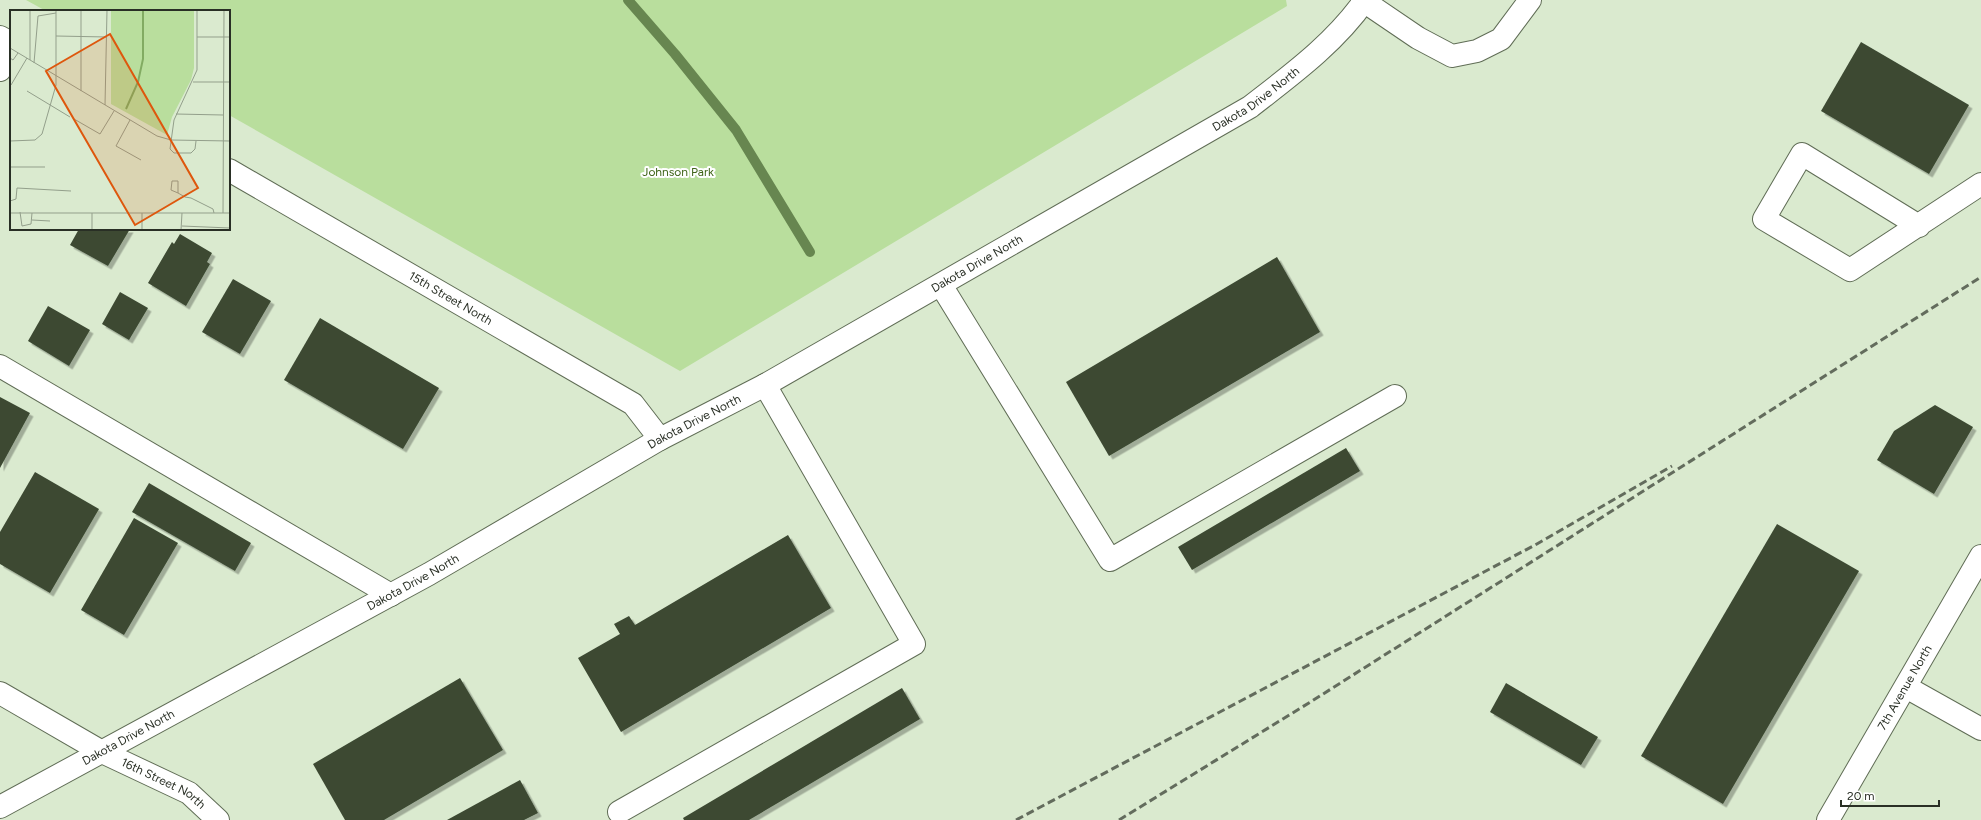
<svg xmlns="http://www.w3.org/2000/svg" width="1981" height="820" font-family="Figtree,sans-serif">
	<defs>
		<filter id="shadow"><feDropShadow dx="3.5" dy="3.5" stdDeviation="0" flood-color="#0004"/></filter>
	</defs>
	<rect width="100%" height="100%" fill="#daeacf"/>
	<!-- green -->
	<polygon fill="#b9de9d" points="26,0 1286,0 1287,6 680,371 229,115 229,11 46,11"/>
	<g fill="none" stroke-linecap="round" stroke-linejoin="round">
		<!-- stream -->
		<polyline stroke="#678650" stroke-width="10" points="628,0 675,54 736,130 810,252"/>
	</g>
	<!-- building -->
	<g fill="#3c4933" filter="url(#shadow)">
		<polygon points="1861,42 1969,105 1929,174 1821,111"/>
		<polygon points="79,229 130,229 108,266 70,245"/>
		<polygon points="180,234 212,253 207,262 210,264 186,306 148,283 172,242 174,244"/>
		<polygon points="1277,257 1320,332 1109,456 1066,382"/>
		<polygon points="233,279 271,301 240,354 202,332"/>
		<polygon points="120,292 148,308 129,340 102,324"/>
		<polygon points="48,306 90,330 69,366 28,341"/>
		<polygon points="320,318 439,388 403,449 284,380"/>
		<polygon points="0,397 30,413 0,468"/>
		<polygon points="1935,405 1973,427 1934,494 1877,460 1894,431"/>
		<polygon points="1346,448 1360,471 1192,570 1178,547"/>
		<polygon points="35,472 99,509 50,593 0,564 0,532"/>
		<polygon points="149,483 251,543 235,571 132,512"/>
		<polygon points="134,518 178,543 124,635 81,610"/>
		<polygon points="1777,524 1859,571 1723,804 1641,756"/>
		<polygon points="788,535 831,608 621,732 578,658 620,634 614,624 629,616 635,625"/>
		<polygon points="460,678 503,750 384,820 345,820 313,764"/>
		<polygon points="1506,683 1598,737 1581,765 1490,712"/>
		<polygon points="902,688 920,719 749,820 684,820 683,818"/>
		<polygon points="520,780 538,813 524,820 447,820"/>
	</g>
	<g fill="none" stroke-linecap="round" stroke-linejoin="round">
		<defs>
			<g id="minor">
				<polyline points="1362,0 1418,38 1452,56 1477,51 1501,39 1530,0"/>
				<polyline points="0,37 11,43"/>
				<polyline points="0,70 11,52"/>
				<path id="s1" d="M229 170 633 404 660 439"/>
				<polyline points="1919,226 1802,154 1764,219 1850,270 1981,184"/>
				<polyline points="941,285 1110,560 1395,396"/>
				<polyline points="0,366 391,595"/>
				<polyline points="1906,687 1981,729"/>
				<path id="s2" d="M0 693 102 752 189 793 218 820"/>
				<path id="s3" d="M0 807 429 574 660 439 765 385 1250 107C1291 75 1334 44 1365 0"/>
				<polyline points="619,812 914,644 765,385"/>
			</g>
			<g id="major">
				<path id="s4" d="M1828 820 1981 556"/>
			</g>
		</defs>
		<!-- minor casing -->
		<use href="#minor" stroke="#606d56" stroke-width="24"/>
		<!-- major casing -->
		<use href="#major" stroke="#606d56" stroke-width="24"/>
		<!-- minor -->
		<use href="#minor" stroke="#fff" stroke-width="22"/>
		<!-- major -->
		<use href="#major" stroke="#fff" stroke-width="22"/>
		<!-- rail -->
		<g stroke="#636c5d" stroke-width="3" stroke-dasharray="8 4" stroke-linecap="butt">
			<polyline points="1016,820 1535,545 1672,466"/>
			<polyline points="1119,820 1312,701 1981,277"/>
		</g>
	</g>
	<g text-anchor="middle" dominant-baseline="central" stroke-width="4" stroke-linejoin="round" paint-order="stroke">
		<!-- street labels -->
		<g font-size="12" fill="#292f25" stroke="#fff">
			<text stroke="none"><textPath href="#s3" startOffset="1442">Dakota Drive North</textPath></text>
			<text stroke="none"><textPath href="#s3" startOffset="1118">Dakota Drive North</textPath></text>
			<text stroke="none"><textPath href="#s1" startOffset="256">15th Street North</textPath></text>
			<text stroke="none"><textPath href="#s3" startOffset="794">Dakota Drive North</textPath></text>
			<text stroke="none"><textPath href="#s3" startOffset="470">Dakota Drive North</textPath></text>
			<text stroke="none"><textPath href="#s4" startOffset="153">7th Avenue North</textPath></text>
			<text stroke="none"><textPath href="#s3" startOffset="146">Dakota Drive North</textPath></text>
			<text stroke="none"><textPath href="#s2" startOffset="187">16th Street North</textPath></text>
		</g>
		<!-- park labels -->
		<g font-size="12" fill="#3f6418" stroke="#fff">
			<text x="678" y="172">Johnson Park</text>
		</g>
	</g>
	<!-- overview -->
	<g transform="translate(10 10)">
		<rect width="220" height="220" fill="#daeacf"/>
		<path d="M101 0H184V58L181 70 162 107 157 125 101 94Z" fill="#b9de9d"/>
		<path fill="none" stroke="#82ab62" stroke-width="2" d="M116 99 128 72 133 49V0"/>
		<path fill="none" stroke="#939f8b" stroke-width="1" d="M46 26 97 27M187 27H220M0 38 147 126 161 130 220 131M0 48 3 50 8 43M20 50V0M24 53 28 6 46 3M183 72H220M1 75 17 48M17 81 60 107M71 81V0M95 95 97 0M166 104 213 105M64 109 90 124 104 101M120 110 106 136 131 150M0 131 25 130 32 124 46 75V0M186 131 185 139 181 143H164L160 139 164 110 187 60V0M0 157H35M168 183V171H162L161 180 168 183 175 187 181 188 203 199 204 203M0 191 6 189 7 178 61 181M10 202 12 216 21 214 22 203M0 203H220M82 203V220M132 203V220M213 203 214 0M22 210 40 211M172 216 220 218M171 220 172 203"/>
		<path fill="#de570d" fill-opacity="0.15" stroke="#de570d" stroke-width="2" d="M100 24 188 178 125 215 36 61Z"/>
		<rect width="220" height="220" fill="none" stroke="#292f25" stroke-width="2"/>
	</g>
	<!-- scale -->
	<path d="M1841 800v6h98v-6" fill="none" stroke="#292f25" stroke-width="2"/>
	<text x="1847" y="800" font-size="12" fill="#292f25" stroke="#ffffff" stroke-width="3" paint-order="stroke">20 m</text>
</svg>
